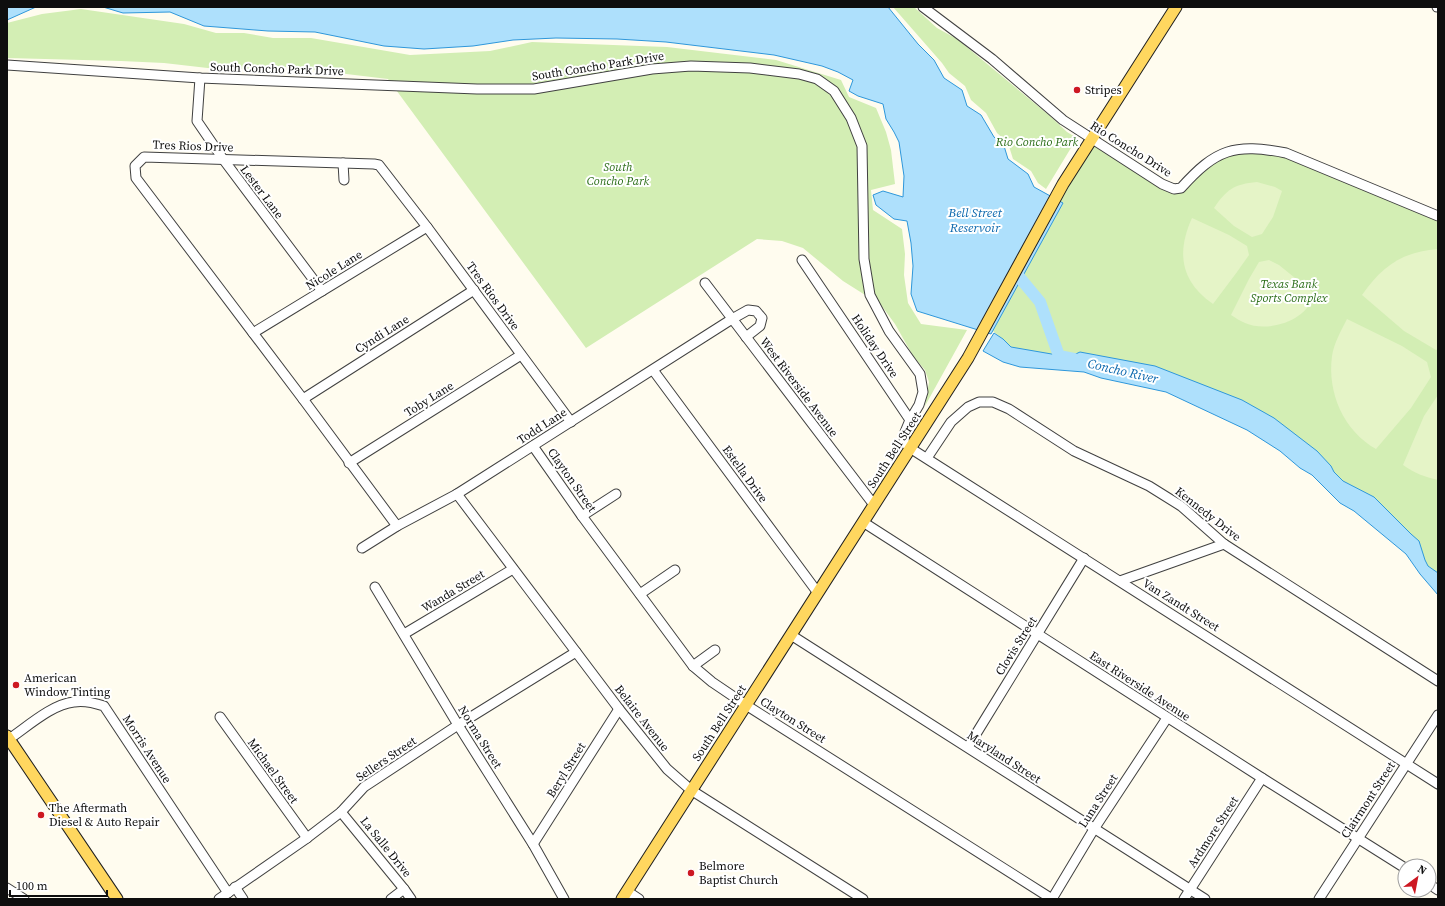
<svg xmlns="http://www.w3.org/2000/svg" width="1445" height="906" font-family="'Source Serif 4',serif">
	<rect width="100%" height="100%" fill="#fffcef"/>
	<!-- green -->
	<g fill="#d3eeb4">
		<polygon points="893,7 914,7 937,28 957,39 1033,102 1050,116 1067,132 1077,138 1046,189 1038,183 1031,171 1013,159 1008,143 997,133 986,113 971,100 965,86 949,73 942,63"/>
		<polygon points="81,9 184,24 216,33 244,33 273,38 311,38 410,55 490,51 532,42 667,47 776,60 841,80 849,97 876,108 886,132 891,150 895,184 871,190 873,210 902,229 905,254 904,275 908,303 921,324 967,330 925,406 929,382 925,370 913,356 895,324 881,305 843,281 803,248 782,241 757,239 586,348 388,79 288,67 225,70 164,63 121,61 7,58 7,23 42,14"/>
		<path d="M1092 138 1174 189 1218 155 1263 149 1438 216V584L1269 421 1011 347C1001 336 989 329 979 319Z"/>
	</g>
	<!-- pitch -->
	<g fill="#e5f4c7">
		<path d="M1257 182 1275 187 1282 191 1273 217 1262 234 1252 237 1234 226 1214 208C1226 190 1234 184 1257 182Z"/>
		<path d="M1192 218 1229 235 1247 246 1249 255 1237 272 1213 304C1181 282 1176 253 1192 218Z"/>
		<path d="M1438 249V349L1436 350 1404 331 1362 295C1382 266 1402 252 1438 249Z"/>
		<path d="M1269 260 1279 265 1316 295C1311 303 1306 311 1298 316 1284 326 1261 330 1245 323 1240 321 1236 318 1231 315L1249 279 1259 262Z"/>
		<path d="M1347 319 1402 346 1427 362 1431 377 1411 408 1376 449C1344 431 1327 393 1332 356 1334 343 1341 331 1347 319Z"/>
		<path d="M1438 395V480C1425 477 1414 473 1403 465L1424 416Z"/>
	</g>
	<!-- water -->
	<g fill="#aee0fc" stroke="#2e97db">
		<polygon points="7,7 36,7 7,20"/>
		<polygon points="103,7 888,7 918,44 934,60 944,78 962,90 967,106 981,115 994,137 1004,146 1008,159 1028,174 1034,187 1063,203 991,334 917,311 911,294 913,266 911,243 907,221 894,219 876,205 873,195 883,191 903,197 904,176 899,142 894,132 886,119 883,104 858,96 849,91 853,80 838,72 822,66 774,55 666,42 617,39 556,38 513,40 473,46 424,49 384,46 315,32 268,31 204,26 170,12 123,13"/>
		<polygon points="994,333 1003,339 1011,347 1069,357 1080,352 1155,366 1242,400 1274,418 1317,451 1331,466 1334,472 1343,481 1374,497 1411,534 1419,541 1425,560 1428,566 1438,573 1438,595 1420,574 1406,554 1354,511 1340,503 1312,475 1300,468 1280,451 1247,430 1166,392 1101,378 1084,372 1020,367 1003,362 983,351"/>
	</g>
	<g fill="none" stroke-linecap="round" stroke-linejoin="round">
		<!-- river -->
		<polyline stroke="#aee0fc" stroke-width="12" points="1011,267 1040,302 1059,356 1074,359"/>
		<defs>
			<g id="minor">
				<path d="M923 7 992 59 1063 120 1162 184 1174 189 1181 188C1216 149 1234 143 1286 153L1438 216"/>
				<polyline points="1437,7 1438,7"/>
				<polyline points="7,65 200,78 477,89 534,89 652,69 691,66 750,68 799,74 817,79 834,91 851,118 862,146 864,259 870,295 889,331 920,374 923,392 919,405 910,420"/>
				<polyline points="200,78 197,121 223,159 322,291"/>
				<polyline points="343,163 344,180"/>
				<polyline points="802,260 910,420 905,432 904,442 910,448 1438,784"/>
				<polyline points="705,283 874,505"/>
				<polyline points="253,333 427,227"/>
				<polyline points="653,370 818,593"/>
				<polyline points="303,399 474,290"/>
				<polyline points="533,446 582,516 693,666 712,682 746,705 1052,899"/>
				<polyline points="927,458 951,422 968,407 979,402 993,402 1009,409 1074,451 1149,486 1181,506 1224,544 1438,681"/>
				<polyline points="349,463 521,355"/>
				<polyline points="457,494 619,709 667,769 691,790 863,899"/>
				<polyline points="582,516 616,494"/>
				<polyline points="863,522 1262,778 1405,868"/>
				<polyline points="397,526 303,399 136,178 135,166 144,157 374,164 379,165 427,227 571,422"/>
				<polyline points="362,548 397,526 457,494 732,319 748,310 756,311 762,318 760,326 746,337"/>
				<polyline points="1120,581 1224,544"/>
				<polyline points="375,587 458,725 533,844 564,899"/>
				<polyline points="640,594 675,570"/>
				<polyline points="404,634 513,569"/>
				<polyline points="791,635 1205,899"/>
				<polyline points="693,666 715,650"/>
				<polyline points="220,717 307,838"/>
				<path d="M9 739C27 727 52 704 74 702 84 700 95 703 104 706L228 893"/>
				<polyline points="968,747 1084,558"/>
				<polyline points="341,812 404,889 411,899"/>
				<polyline points="533,844 619,709"/>
				<polyline points="1429,884 1438,890"/>
				<polyline points="235,887 243,899"/>
				<polyline points="7,888 24,899"/>
				<polyline points="627,891 639,899"/>
				<polyline points="219,899 307,838 341,812 364,787 458,725 576,652"/>
				<polyline points="391,899 404,889"/>
				<polyline points="1052,899 1094,829 1167,718"/>
				<polyline points="1184,899 1262,778"/>
				<polyline points="1319,899 1438,715"/>
			</g>
			<g id="major">
				<polyline points="7,736 117,899"/>
				<polyline points="622,899 968,358 1063,184 1176,7"/>
			</g>
		</defs>
		<!-- minor casing -->
		<use href="#minor" stroke="#414141" stroke-width="11"/>
		<!-- major casing -->
		<use href="#major" stroke="#1f1f1f" stroke-width="13"/>
		<!-- minor -->
		<use href="#minor" stroke="#fff" stroke-width="9"/>
		<!-- major -->
		<use href="#major" stroke="#ffd75f" stroke-width="11"/>
	</g>
	<!-- markers -->
	<g fill="#cd1822" stroke="#fff" stroke-width="1.5">
		<circle cx="1077" cy="90" r="4"/>
		<circle cx="16" cy="685" r="4"/>
		<circle cx="41" cy="815" r="4"/>
		<circle cx="691" cy="873" r="4"/>
	</g>
	<g text-anchor="middle" dominant-baseline="central" stroke-width="4" stroke-linejoin="round" paint-order="stroke">
		<!-- street labels -->
		<g font-size="12" fill="#0e0e0e" stroke="#fff">
			<text transform="translate(598 66) rotate(-9)">South Concho Park Drive</text>
			<text transform="translate(277 69) rotate(2)">South Concho Park Drive</text>
			<text transform="translate(193 146) rotate(2)">Tres Rios Drive</text>
			<text transform="translate(1131 149) rotate(32)">Rio Concho Drive</text>
			<text transform="translate(262 192) rotate(53)">Lester Lane</text>
			<text transform="translate(334 270) rotate(-32)">Nicole Lane</text>
			<text transform="translate(493 296) rotate(54)">Tres Rios Drive</text>
			<text transform="translate(382 334) rotate(-32)">Cyndi Lane</text>
			<text transform="translate(875 346) rotate(56)">Holiday Drive</text>
			<text transform="translate(799 387) rotate(53)">West Riverside Avenue</text>
			<text transform="translate(429 399) rotate(-32)">Toby Lane</text>
			<text transform="translate(542 426) rotate(-33)">Todd Lane</text>
			<text transform="translate(894 450) rotate(-57)">South Bell Street</text>
			<text transform="translate(745 474) rotate(54)">Estella Drive</text>
			<text transform="translate(572 480) rotate(55)">Clayton Street</text>
			<text transform="translate(1208 514) rotate(38)">Kennedy Drive</text>
			<text transform="translate(453 591) rotate(-31)">Wanda Street</text>
			<text transform="translate(1181 605) rotate(32)">Van Zandt Street</text>
			<text transform="translate(1016 646) rotate(-58)">Clovis Street</text>
			<text transform="translate(1140 686) rotate(33)">East Riverside Avenue</text>
			<text transform="translate(642 718) rotate(52)">Belaire Avenue</text>
			<text transform="translate(793 720) rotate(32)">Clayton Street</text>
			<text transform="translate(719 723) rotate(-57)">South Bell Street</text>
			<text transform="translate(480 737) rotate(58)">Norma Street</text>
			<text transform="translate(147 749) rotate(57)">Morris Avenue</text>
			<text transform="translate(1004 757) rotate(33)">Maryland Street</text>
			<text transform="translate(386 759) rotate(-34)">Sellers Street</text>
			<text transform="translate(566 770) rotate(-58)">Beryl Street</text>
			<text transform="translate(273 771) rotate(54)">Michael Street</text>
			<text transform="translate(1368 800) rotate(-57)">Clairmont Street</text>
			<text transform="translate(1098 801) rotate(-57)">Luna Street</text>
			<text transform="translate(1213 832) rotate(-57)">Ardmore Street</text>
			<text transform="translate(386 847) rotate(51)">La Salle Drive</text>
		</g>
		<!-- poi labels -->
		<g font-size="12" fill="#0e0e0e" stroke="#fff" text-anchor="start">
			<text x="1085" y="90">Stripes</text>
			<text x="24" y="678">American<tspan x="24" dy="14">Window Tinting</tspan></text>
			<text x="49" y="808">The Aftermath<tspan x="49" dy="14">Diesel &amp; Auto Repair</tspan></text>
			<text x="699" y="866">Belmore<tspan x="699" dy="14">Baptist Church</tspan></text>
		</g>
		<!-- park labels -->
		<g font-size="12" font-style="italic" fill="#2a6d17" stroke="#fff">
			<text x="1037" y="142">Rio Concho Park</text>
			<text x="618" y="167">South<tspan x="618" dy="14">Concho Park</tspan></text>
			<text x="1289" y="284">Texas Bank<tspan x="1289" dy="14">Sports Complex</tspan></text>
		</g>
		<!-- water labels -->
		<g font-size="13" font-style="italic" fill="#0a67ad" stroke="#fff">
			<text x="975" y="212">Bell Street<tspan x="975" dy="15">Reservoir</tspan></text>
			<text transform="translate(1123 371) rotate(13)">Concho River</text>
		</g>
	</g>
	<!-- border -->
	<rect width="1445" height="906" fill="none" stroke="#0e0e0e" stroke-width="16"/>
	<!-- north arrow -->
	<g transform="translate(1417 878) rotate(32)"><circle r="19" fill="#ffffff" stroke="#9f9f9f"/>
	<path d="M0-3L7 15L0 10L-7 15Z" fill="#cd1822"/>
	<text y="-6" font-size="11" font-weight="bold" text-anchor="middle" fill="#0e0e0e">N</text>
	</g>
	<!-- scale -->
	<path d="M10 890v6h97v-6" fill="none" stroke="#0e0e0e" stroke-width="2"/>
	<text x="16" y="890" font-size="12" fill="#0e0e0e" stroke="#ffffff" stroke-width="3" paint-order="stroke">100 m</text>
</svg>
